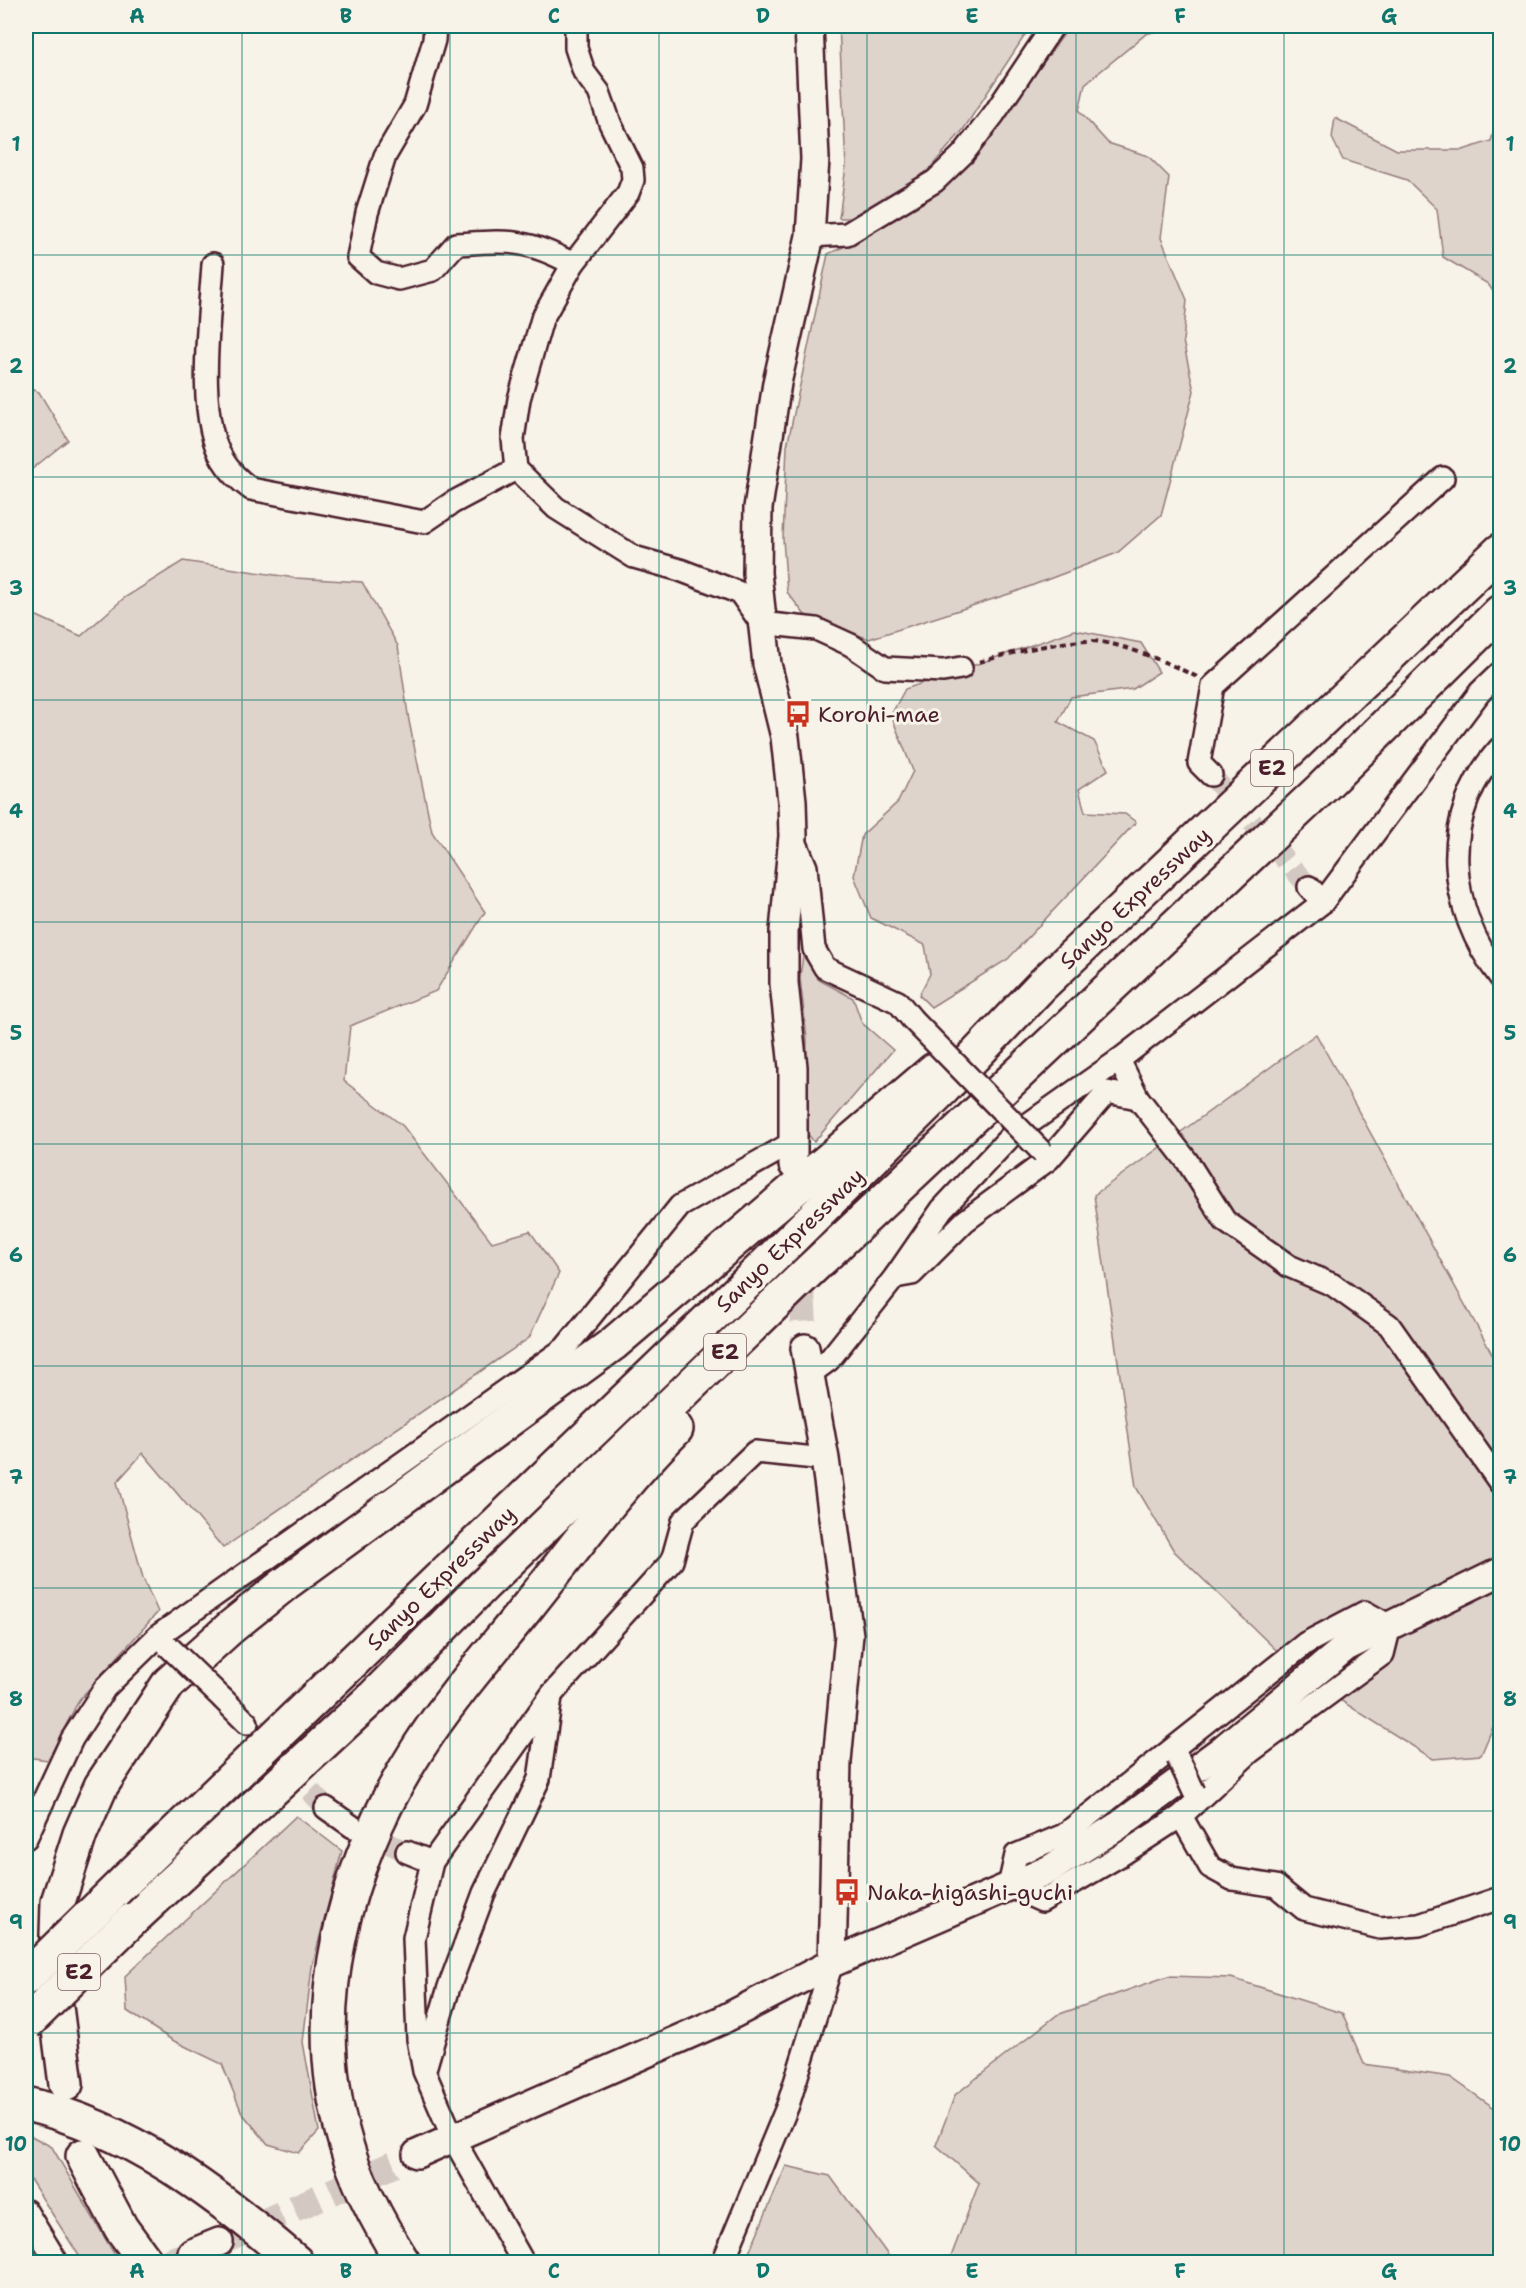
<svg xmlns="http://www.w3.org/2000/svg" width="1526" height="2288" font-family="'Shantell Sans',sans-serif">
	<rect width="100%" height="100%" fill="#f7f3e8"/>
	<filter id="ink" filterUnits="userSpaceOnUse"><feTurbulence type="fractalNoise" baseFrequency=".0167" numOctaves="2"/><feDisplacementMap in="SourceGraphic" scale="12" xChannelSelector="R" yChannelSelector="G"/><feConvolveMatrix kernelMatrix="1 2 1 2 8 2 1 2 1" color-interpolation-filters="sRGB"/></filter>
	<g filter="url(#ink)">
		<!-- green -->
		<g fill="#ded4cc" stroke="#947a7c" stroke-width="1.5">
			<polygon points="839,26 1031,26 963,130 924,175 855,218 839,218 846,166"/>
			<polygon points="1070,26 1173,26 1146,34 1085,84 1079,111 1108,143 1148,156 1169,177 1161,238 1187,300 1183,341 1194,391 1161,515 1117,553 1015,592 869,639 805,615 787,592 783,539 787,446 828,254 860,239 940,191 990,135"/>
			<polygon points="1500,109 1500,301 1488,284 1443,257 1437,209 1407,180 1343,160 1332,138 1335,118 1397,150 1463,150 1491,141"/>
			<polygon points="26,387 39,392 68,440 26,474"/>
			<polygon points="183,561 295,578 362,582 398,646 409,721 432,832 485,912 436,991 350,1026 344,1081 403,1126 492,1242 530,1231 559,1273 529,1338 223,1548 143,1453 117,1482 143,1578 158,1612 79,1700 48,1760 26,1757 26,611 81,636 124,598"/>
			<polygon points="1075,630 1141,643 1159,672 1133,689 1071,697 1058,722 1094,741 1108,770 1079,789 1085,812 1125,814 1136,822 1008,959 931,1007 919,995 930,974 925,945 871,918 854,876 862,835 898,802 913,771 891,715 905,689"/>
			<polygon points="803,955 819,980 853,998 862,1023 893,1050 814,1142 804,1129 807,1039 800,978"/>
			<polygon points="1316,1034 1491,1352 1500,1385 1500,1696 1499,1713 1481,1755 1433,1759 1305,1678 1174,1551 1136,1487 1094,1195"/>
			<polygon points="296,1816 342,1851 312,1967 303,2042 319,2131 299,2153 268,2144 242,2113 222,2064 172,2040 127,2011 125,1976"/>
			<polygon points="1168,1976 1231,1978 1342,2013 1364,2064 1450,2077 1500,2112 1500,2262 949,2262 979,2183 936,2145 955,2095 1057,2015"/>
			<polygon points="26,2133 52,2147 116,2257 111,2262 83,2262 26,2173"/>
			<polygon points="786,2166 830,2176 893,2262 904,2262 745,2262"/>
		</g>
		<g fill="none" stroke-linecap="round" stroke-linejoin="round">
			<!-- minor-tunnel -->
			<g stroke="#d4c9c2" stroke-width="21" stroke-dasharray="21 10" stroke-linecap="butt">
				<polyline points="1211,775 1309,887"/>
				<polyline points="247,1723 326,1808"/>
				<polyline points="361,1831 407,1852"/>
			</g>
			<!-- tertiary-tunnel -->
			<g stroke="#d4c9c2" stroke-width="27" stroke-dasharray="27 14" stroke-linecap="butt">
				<polyline points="794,1172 805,1348"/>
				<polyline points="219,2242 417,2154"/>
				<polyline points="168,2262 192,2253"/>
			</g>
			<defs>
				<g id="minor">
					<path d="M435 26 434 40 415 105 385 156 367 213 358 257 376 273 399 279 433 270 456 244C509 241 525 238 573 264"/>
					<polyline points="576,26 576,48 584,72 599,92 610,123 632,168 633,180 628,193 573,264 542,319 519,399 513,439 516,469 556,508 634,557 680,570 740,593 761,623 816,629 851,645 885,668 943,671 961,668"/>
					<polyline points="810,236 847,234 935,181 963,154 994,114 1053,26"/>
					<path d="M213 264C210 315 195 416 223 460 230 472 240 481 251 489L424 522 452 503 516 469"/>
					<path d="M1500 748C1438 816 1447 908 1500 977"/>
					<polyline points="1211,775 1199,763 1213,686 1443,478"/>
					<polyline points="793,836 806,867 814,949 825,968 898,1002 912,1019"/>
					<polyline points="1309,887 1323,902"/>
					<polyline points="1119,1060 1138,1098 1187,1161 1225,1221 1289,1266 1333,1285 1389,1325 1500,1483"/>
					<polyline points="895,1277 912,1274 965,1221 1049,1159 1107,1092 1138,1098"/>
					<polyline points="810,1374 829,1360 895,1277 942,1209 1010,1137 1119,1060 1323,902 1480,692 1500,673"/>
					<polygon points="1365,1612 1390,1626 1383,1654 1250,1752 1181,1816 1121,1855 1042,1901 1009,1886 1016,1855 1064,1835 1306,1643"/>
					<polyline points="223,1699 247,1723"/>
					<polyline points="326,1808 353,1827"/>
					<polyline points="1181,1816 1210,1867 1232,1879 1276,1886 1304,1909 1380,1928 1419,1925 1500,1898"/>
					<polyline points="26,1838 72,1739 105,1688 159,1635 565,1348 680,1206 792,1143"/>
					<polyline points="407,1852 432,1862"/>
					<polyline points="425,2069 449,1987 484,1893 539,1779 551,1697"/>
					<polyline points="26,2211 57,2262"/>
					<polyline points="523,2262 453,2138 424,2071 418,2039 414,1938 432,1862 552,1694 672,1561 683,1521 755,1452 825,1459"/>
					<polyline points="723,2262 788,2105 832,1963"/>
				</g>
				<g id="tertiary">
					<polyline points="793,1165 793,1067 784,983 784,931 793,836 792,801 785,737 767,664 757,573 758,508 777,383 810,236 815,159 809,26"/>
					<polyline points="805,1348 825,1459 849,1635 837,1761 832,1963"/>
					<polyline points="417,2154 722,2020 832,1963 1050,1869 1118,1826 1224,1748 1346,1647 1500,1572"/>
					<polyline points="192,2253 219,2242"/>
				</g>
				<g id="motorway">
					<polyline points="125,1881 761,1269 944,1088 1042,985 1500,551"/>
					<polyline points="132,1920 373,1697 484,1585 810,1270 1323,787 1500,612"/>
					<polyline points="66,2084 55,1999 58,1902 80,1834 101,1786 169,1683 231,1627 286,1583 613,1344 934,1070"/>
					<path d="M26 2104C130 2128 216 2193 296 2262"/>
					<polyline points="83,2156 121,2228 146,2262"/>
					<path d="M403 2262C379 2224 357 2184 345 2141 305 2007 345 1862 419 1747 451 1697 491 1652 528 1606 576 1546 622 1483 676 1429"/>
				</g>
			</defs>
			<!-- minor casing -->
			<use href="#minor" stroke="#4a1f2b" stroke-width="26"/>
			<!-- tertiary casing -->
			<use href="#tertiary" stroke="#4a1f2b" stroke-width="32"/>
			<!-- motorway casing -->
			<use href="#motorway" stroke="#4a1f2b" stroke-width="38"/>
			<!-- path -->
			<path stroke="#4a1f2b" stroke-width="4" stroke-dasharray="6 4.5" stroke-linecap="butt" d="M979 662C1013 653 1051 642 1088 641 1116 640 1171 664 1197 677"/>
			<!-- minor -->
			<use href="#minor" stroke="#f7f3e8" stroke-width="21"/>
			<!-- tertiary -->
			<use href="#tertiary" stroke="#f7f3e8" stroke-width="27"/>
			<!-- motorway -->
			<use href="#motorway" stroke="#f7f3e8" stroke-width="33"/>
			<defs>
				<g id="minor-bridge">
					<polyline points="912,1019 1043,1153"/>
					<polyline points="168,1646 223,1699"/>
					<polyline points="1178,1758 1194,1792"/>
				</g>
				<g id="motorway-bridge">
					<polyline points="26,1978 125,1881"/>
					<polyline points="26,2024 132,1920"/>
				</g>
			</defs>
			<!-- minor-bridge casing -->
			<use href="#minor-bridge" stroke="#4a1f2b" stroke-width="26" stroke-linecap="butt"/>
			<!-- motorway-bridge casing -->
			<use href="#motorway-bridge" stroke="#4a1f2b" stroke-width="38" stroke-linecap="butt"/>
			<!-- minor-bridge -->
			<use href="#minor-bridge" stroke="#f7f3e8" stroke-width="21"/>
			<!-- motorway-bridge -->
			<use href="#motorway-bridge" stroke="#f7f3e8" stroke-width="33"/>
		</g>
	</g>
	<!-- grid -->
	<path fill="none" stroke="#0f766e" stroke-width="1.5" stroke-opacity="0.55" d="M242 26V2262M450 26V2262M659 26V2262M867 26V2262M1076 26V2262M1284 26V2262M26 255H1500M26 477H1500M26 700H1500M26 922H1500M26 1144H1500M26 1366H1500M26 1588H1500M26 1811H1500M26 2033H1500"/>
	<!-- icons -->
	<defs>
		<symbol id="bus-bare" viewBox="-9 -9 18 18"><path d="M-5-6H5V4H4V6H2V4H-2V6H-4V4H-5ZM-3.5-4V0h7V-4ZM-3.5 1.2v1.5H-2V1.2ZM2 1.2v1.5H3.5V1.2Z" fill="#c8321e" stroke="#f7f3e8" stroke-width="2.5" paint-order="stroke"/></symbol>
	</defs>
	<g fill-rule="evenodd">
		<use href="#bus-bare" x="779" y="695" width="38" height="38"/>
		<use href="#bus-bare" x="828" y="1873" width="38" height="38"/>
	</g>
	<g text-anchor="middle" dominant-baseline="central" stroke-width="6" stroke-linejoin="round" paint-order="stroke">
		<!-- shield labels -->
		<g fill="#f7f3e8" stroke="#7e5f64" stroke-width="1.5">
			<rect x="1251" y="750" width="42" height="36" rx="4.5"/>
			<rect x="704" y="1334" width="42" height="36" rx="4.5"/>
			<rect x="58" y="1954" width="42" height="36" rx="4.5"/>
		</g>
		<g font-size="21" font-weight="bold" fill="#4a1f2b">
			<text x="1272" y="768">E2</text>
			<text x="725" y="1352">E2</text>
			<text x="79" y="1972">E2</text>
		</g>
		<!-- poi labels -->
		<g font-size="22" fill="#4a1f2b" stroke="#f7f3e8" text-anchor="start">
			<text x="818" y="714">Korohi-mae</text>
			<text x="867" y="1892">Naka-higashi-guchi</text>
		</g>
		<!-- street labels -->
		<g font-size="22" fill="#4a1f2b" stroke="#f7f3e8">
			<text transform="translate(1135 898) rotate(-43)">Sanyo Expressway</text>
			<text transform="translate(790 1240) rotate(-44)">Sanyo Expressway</text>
			<text transform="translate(441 1578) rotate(-44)">Sanyo Expressway</text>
		</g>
	</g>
	<!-- margin -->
	<rect width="1526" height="2288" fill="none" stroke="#f7f3e8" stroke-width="66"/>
	<rect x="33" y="33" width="1460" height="2222" fill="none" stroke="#0f766e" stroke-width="2"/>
	<g font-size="20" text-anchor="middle" font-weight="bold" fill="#0f766e">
		<text x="137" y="23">A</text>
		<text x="346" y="23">B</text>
		<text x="554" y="23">C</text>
		<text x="763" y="23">D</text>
		<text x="972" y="23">E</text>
		<text x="1180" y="23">F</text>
		<text x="1389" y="23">G</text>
		<text x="16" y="151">1</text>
		<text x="1510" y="151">1</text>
		<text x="16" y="373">2</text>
		<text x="1510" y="373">2</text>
		<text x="16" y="595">3</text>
		<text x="1510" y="595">3</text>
		<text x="16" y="818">4</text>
		<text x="1510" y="818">4</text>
		<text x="16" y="1040">5</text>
		<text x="1510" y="1040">5</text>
		<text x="16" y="1262">6</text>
		<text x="1510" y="1262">6</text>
		<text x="16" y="1484">7</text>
		<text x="1510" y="1484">7</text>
		<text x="16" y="1706">8</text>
		<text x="1510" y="1706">8</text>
		<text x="16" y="1929">9</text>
		<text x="1510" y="1929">9</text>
		<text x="16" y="2151">10</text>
		<text x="1510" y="2151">10</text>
		<text x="137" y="2278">A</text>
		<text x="346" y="2278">B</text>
		<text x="554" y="2278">C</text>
		<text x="763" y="2278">D</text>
		<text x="972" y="2278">E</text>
		<text x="1180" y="2278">F</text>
		<text x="1389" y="2278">G</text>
	</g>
</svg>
